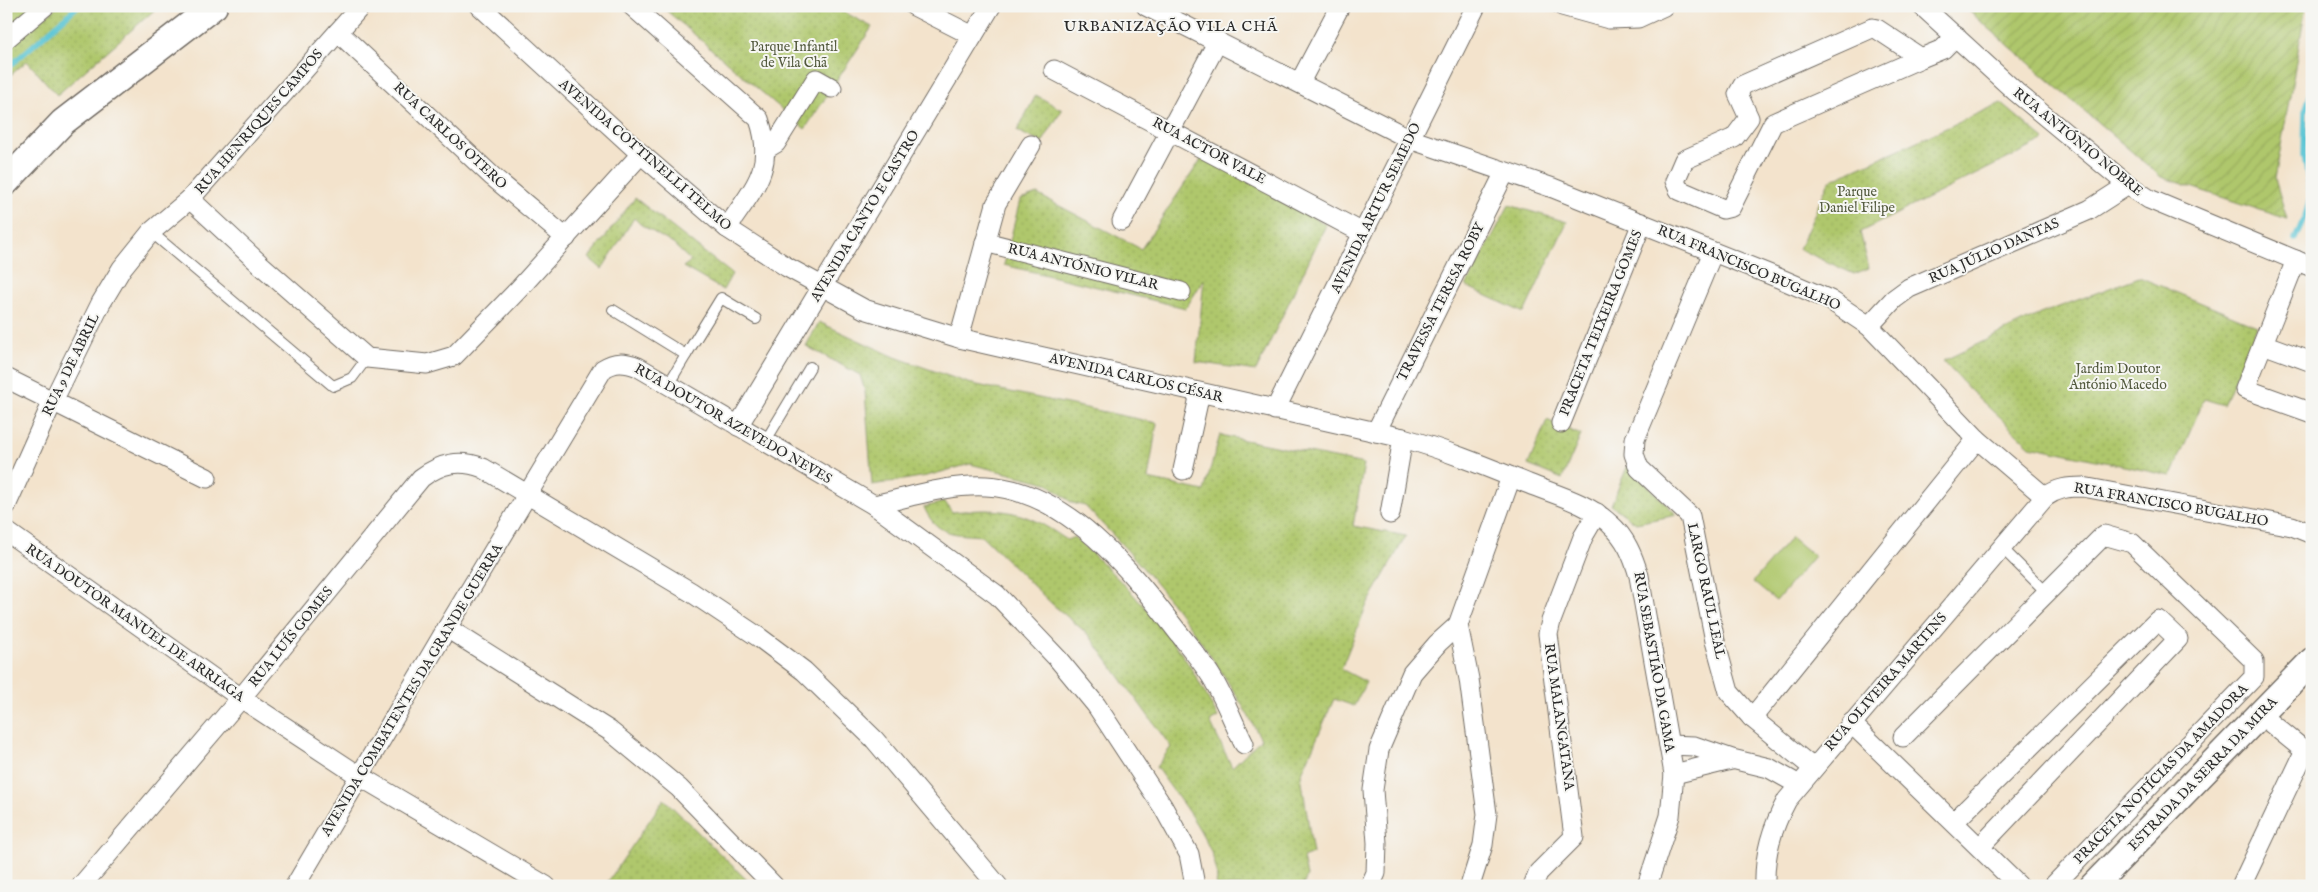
<svg xmlns="http://www.w3.org/2000/svg" width="2318" height="892" font-family="'IM FELL English',serif">
	<defs>
		<pattern id="grass-dots" width="8" height="8" patternUnits="userSpaceOnUse" patternTransform="scale(1.25)"><rect width="8" height="8" fill="#afc76c"/><path d="M2 2h.1M6 6h.1" fill="none" stroke="#97ab5e" stroke-width="1.8" stroke-linecap="round"/></pattern>
		<pattern id="garden-furrows" width="10" height="10" patternUnits="userSpaceOnUse" patternTransform="scale(1.25)"><rect width="10" height="10" fill="#afc76c"/><path d="M-1 1l2-2M0 10L10 0M9 11l2-2" fill="none" stroke="#97ab5e"/></pattern>
	</defs>
	<rect width="100%" height="100%" fill="#f6f6f2"/>
	<filter id="ink" filterUnits="userSpaceOnUse"><feTurbulence type="fractalNoise" baseFrequency=".02" numOctaves="2"/><feDisplacementMap in="SourceGraphic" scale="10" xChannelSelector="R" yChannelSelector="G"/><feConvolveMatrix kernelMatrix="1 2 1 2 8 2 1 2 1" color-interpolation-filters="sRGB"/></filter>
	<filter id="wash" filterUnits="userSpaceOnUse"><feTurbulence type="fractalNoise" baseFrequency=".0096" numOctaves="4" result="noise"/><feDisplacementMap in="SourceGraphic" scale="20" xChannelSelector="R" yChannelSelector="G"/><feGaussianBlur stdDeviation="1.12" result="paint"/><feColorMatrix in="noise" values="0 0 0 0 0 0 0 0 0 0 0 0 0 0 0 0 0 1.4 0 .05"/><feComposite in="paint" operator="in"/></filter>
	<g filter="url(#wash)">
		<rect width="100%" height="100%" fill="#f3e3cc"/>
		<!-- grass -->
		<g fill="url(#grass-dots)" stroke="#6d794c">
			<polygon points="58,6 159,6 57,95 27,61 6,79 6,49"/>
			<polygon points="661,6 833,6 872,27 805,129"/>
			<polygon points="1036,95 1062,110 1042,143 1017,131"/>
			<polygon points="2001,103 2045,140 1860,232 1869,268 1854,274 1799,249 1829,181"/>
			<polygon points="1204,155 1326,225 1256,371 1196,362 1204,279 1186,308 1004,265 1020,200 1037,194 1141,249"/>
			<polygon points="635,198 732,274 723,290 683,267 691,261 673,244 640,224 634,218 602,269 589,258"/>
			<polygon points="1509,205 1567,222 1524,313 1466,286"/>
			<polygon points="2139,277 2257,326 2224,405 2204,399 2171,476 2030,446 1971,391 1943,361 2040,314"/>
			<path d="M819 322 895 357 968 383 1157 423 1148 479 1204 491 1220 435 1364 464 1353 526 1406 536 1366 607 1341 669 1366 682 1354 706 1334 699 1301 775 1313 854 1303 858 1307 876 1303 886H1216C1224 851 1175 795 1156 767L1171 747 1089 635 1052 604 982 536C955 534 936 536 924 507L945 502 952 512C1004 507 1024 510 1067 540L1074 537C1112 571 1150 609 1179 650 1194 671 1206 695 1218 717L1210 722 1232 767 1261 739C1229 678 1187 619 1142 567 1124 546 1104 526 1085 506L1072 503 1047 483 970 464 927 476 872 485 865 391 860 375 806 346Z"/>
			<polygon points="1547,420 1581,435 1562,479 1528,465"/>
			<polygon points="1628,465 1677,515 1636,523 1611,505"/>
			<polygon points="664,799 753,886 605,886"/>
		</g>
		<!-- garden -->
		<g fill="url(#garden-furrows)" stroke="#6d794c">
			<polygon points="6,6 35,6 6,32"/>
			<polygon points="1963,6 2306,6 2275,179 2287,219 2161,177"/>
		</g>
		<!-- pitch -->
		<polygon fill="#afc76c" stroke="#6d794c" points="1791,537 1814,556 1776,601 1753,582"/>
		<g fill="none" stroke-linecap="round" stroke-linejoin="round">
			<!-- stream -->
			<g stroke="#59c4d4" stroke-width="5.5">
				<polyline points="12,64 78,6"/>
				<polyline points="2295,239 2305,216 2311,196 2304,155 2305,111 2312,90"/>
			</g>
		</g>
	</g>
	<g filter="url(#ink)">
		<g fill="none" stroke-linecap="round" stroke-linejoin="round">
			<defs>
				<g id="lane">
					<polyline points="151,232 333,386 352,378 367,358"/>
					<polyline points="613,310 686,355 721,298 756,319"/>
					<polyline points="668,385 686,355"/>
					<polyline points="765,442 810,367"/>
					<polyline points="2002,548 2047,593"/>
				</g>
				<g id="street">
					<path d="M480 6 641 154 727 228 787 267 864 309 959 338 1403 438C1446 450 1487 467 1529 484 1556 495 1588 503 1610 524 1626 538 1633 556 1639 576L1674 774 1670 816 1647 886"/>
					<path d="M632 6 759 119C776 169 753 188 727 228"/>
					<polyline points="914,6 973,36"/>
					<polyline points="1146,6 1410,139 1553,188 1781,279 1830,300 1869,326 1977,439 2045,497"/>
					<polyline points="1562,6 1609,19 1638,18 1664,6"/>
					<polyline points="1922,6 2016,92 2128,185 2149,199 2312,267"/>
					<polyline points="338,32 493,177 566,238"/>
					<polyline points="6,39 45,6"/>
					<polyline points="1921,58 1773,123 1731,207 1723,209 1679,190 1675,181 1684,160 1734,138 1749,118 1738,94 1743,85 1872,28 1877,29 1921,58 1943,49 1956,36"/>
					<polyline points="1054,70 1363,233"/>
					<polyline points="1300,82 1340,6"/>
					<polyline points="766,149 776,143 816,79 832,88"/>
					<polyline points="190,199 262,266 367,358 427,364 454,356 518,290 641,154"/>
					<polyline points="1122,221 1218,41"/>
					<polyline points="985,242 1181,292"/>
					<polyline points="1713,252 1635,439 1634,454 1639,468 1690,516 1715,641 1729,692 1752,718"/>
					<polyline points="2296,260 2245,389 2312,413"/>
					<polyline points="1869,326 1894,299 1909,288 2089,210 2128,185"/>
					<polyline points="959,338 996,204 1031,145"/>
					<polyline points="2263,344 2312,362"/>
					<polyline points="6,378 207,478"/>
					<polyline points="1275,410 1476,6"/>
					<polyline points="1561,423 1642,223"/>
					<polyline points="738,426 991,6"/>
					<polyline points="1376,432 1505,172"/>
					<polyline points="1183,470 1200,393"/>
					<path d="M874 505C910 497 949 484 986 486 1068 490 1131 571 1177 631 1188 645 1201 660 1211 676 1224 697 1233 722 1244 744"/>
					<polyline points="6,506 52,403 101,303 122,268 151,232 190,199 361,6"/>
					<polyline points="1390,514 1403,438"/>
					<polyline points="6,531 241,698 361,777 546,886"/>
					<polyline points="447,628 610,731 679,788 774,886"/>
					<polyline points="2261,715 2305,751"/>
					<polyline points="1851,723 2019,886"/>
					<polyline points="1903,737 2104,535 2132,543 2254,661 2254,677 2053,886"/>
					<polyline points="1669,745 1694,746 1732,759 1769,768 1799,785"/>
					<polyline points="1813,768 1752,718 1977,439"/>
					<polyline points="1674,774 1731,760"/>
					<polyline points="1954,822 2158,620 2178,639 1980,847"/>
					<path d="M81 886 241 698 421 478C441 463 460 459 483 468L691 592 760 638 804 671 874 739 998 886"/>
					<path d="M295 886 447 628 603 369C615 361 625 362 638 367L874 505 997 595 1058 659 1096 705 1163 807 1189 854 1194 880 1192 886"/>
					<polyline points="1370,886 1376,873 1377,843 1373,790 1379,750 1412,673 1438,643 1458,625"/>
					<polyline points="1470,886 1483,845 1487,814 1469,679 1458,625 1511,477"/>
					<polyline points="1533,886 1538,873 1574,837 1548,634 1551,621 1583,537 1597,513"/>
					<path d="M1765 886C1764 854 1772 828 1787 800L2045 497C2058 488 2068 487 2083 487L2292 526 2312 534"/>
					<polyline points="2241,886 2305,751"/>
				</g>
				<g id="secondary">
					<polyline points="6,182 63,122 214,6"/>
					<polyline points="2093,886 2312,661"/>
				</g>
			</defs>
			<!-- lane casing -->
			<use href="#lane" stroke="#716b63" stroke-width="12"/>
			<!-- street casing -->
			<use href="#street" stroke="#716b63" stroke-width="21"/>
			<!-- secondary casing -->
			<use href="#secondary" stroke="#716b63" stroke-width="29"/>
			<!-- lane -->
			<use href="#lane" stroke="#fff" stroke-width="10"/>
			<!-- street -->
			<use href="#street" stroke="#fff" stroke-width="19"/>
			<!-- secondary -->
			<use href="#secondary" stroke="#fff" stroke-width="26"/>
		</g>
	</g>
	<g text-anchor="middle" dominant-baseline="central" stroke-width="4" stroke-linejoin="round" paint-order="stroke">
		<!-- park labels -->
		<g font-size="14" fill="#535a3e" stroke="#f6f6f2">
			<text x="794" y="47">Parque Infantil<tspan x="794" dy="16">de Vila Chã</tspan></text>
			<text x="1857" y="192">Parque<tspan x="1857" dy="16">Daniel Filipe</tspan></text>
			<text x="2118" y="369">Jardim Doutor<tspan x="2118" dy="16">António Macedo</tspan></text>
		</g>
		<!-- street labels -->
		<g font-size="14" fill="#2b2b2b" stroke="#f6f6f2">
			<text transform="translate(259 122) rotate(-49)">RUA HENRIQUES CAMPOS</text>
			<text transform="translate(450 136) rotate(43)">RUA CARLOS OTERO</text>
			<text transform="translate(2078 142) rotate(39)">RUA ANTÓNIO NOBRE</text>
			<text transform="translate(1209 151) rotate(28)">RUA ACTOR VALE</text>
			<text transform="translate(645 155) rotate(41)">AVENIDA COTTINELLI TELMO</text>
			<text transform="translate(1376 208) rotate(-64)">AVENIDA ARTUR SEMEDO</text>
			<text transform="translate(865 216) rotate(-59)">AVENIDA CANTO E CASTRO</text>
			<text transform="translate(1994 251) rotate(-24)">RUA JÚLIO DANTAS</text>
			<text transform="translate(1083 267) rotate(14)">RUA ANTÓNIO VILAR</text>
			<text transform="translate(1749 268) rotate(23)">RUA FRANCISCO BUGALHO</text>
			<text transform="translate(1441 302) rotate(-63)">TRAVESSA TERESA ROBY</text>
			<text transform="translate(1601 323) rotate(-68)">PRACETA TEIXEIRA GOMES</text>
			<text transform="translate(71 365) rotate(-64)">RUA 9 DE ABRIL</text>
			<text transform="translate(1136 378) rotate(13)">AVENIDA CARLOS CÉSAR</text>
			<text transform="translate(733 424) rotate(30)">RUA DOUTOR AZEVEDO NEVES</text>
			<text transform="translate(2171 505) rotate(10)">RUA FRANCISCO BUGALHO</text>
			<text transform="translate(1706 591) rotate(78)">LARGO RAUL LEAL</text>
			<text transform="translate(135 623) rotate(35)">RUA DOUTOR MANUEL DE ARRIAGA</text>
			<text transform="translate(291 637) rotate(-51)">RUA LUÍS GOMES</text>
			<text transform="translate(1654 662) rotate(80)">RUA SEBASTIÃO DA GAMA</text>
			<text transform="translate(1886 682) rotate(-49)">RUA OLIVEIRA MARTINS</text>
			<text transform="translate(412 690) rotate(-59)">AVENIDA COMBATENTES DA GRANDE GUERRA</text>
			<text transform="translate(1559 717) rotate(82)">RUA MALANGATANA</text>
			<text transform="translate(2161 774) rotate(-46)">PRACETA NOTÍCIAS DA AMADORA</text>
			<text transform="translate(2203 774) rotate(-46)">ESTRADA DA SERRA DA MIRA</text>
		</g>
		<!-- neighbourhood labels -->
		<g font-size="15" letter-spacing="1" fill="#2b2b2b" stroke="#f6f6f2">
			<text x="1171" y="26">URBANIZAÇÃO VILA CHÃ</text>
		</g>
	</g>
	<!-- margin -->
	<rect width="2318" height="892" fill="none" stroke="#f6f6f2" stroke-width="25"/>
</svg>
